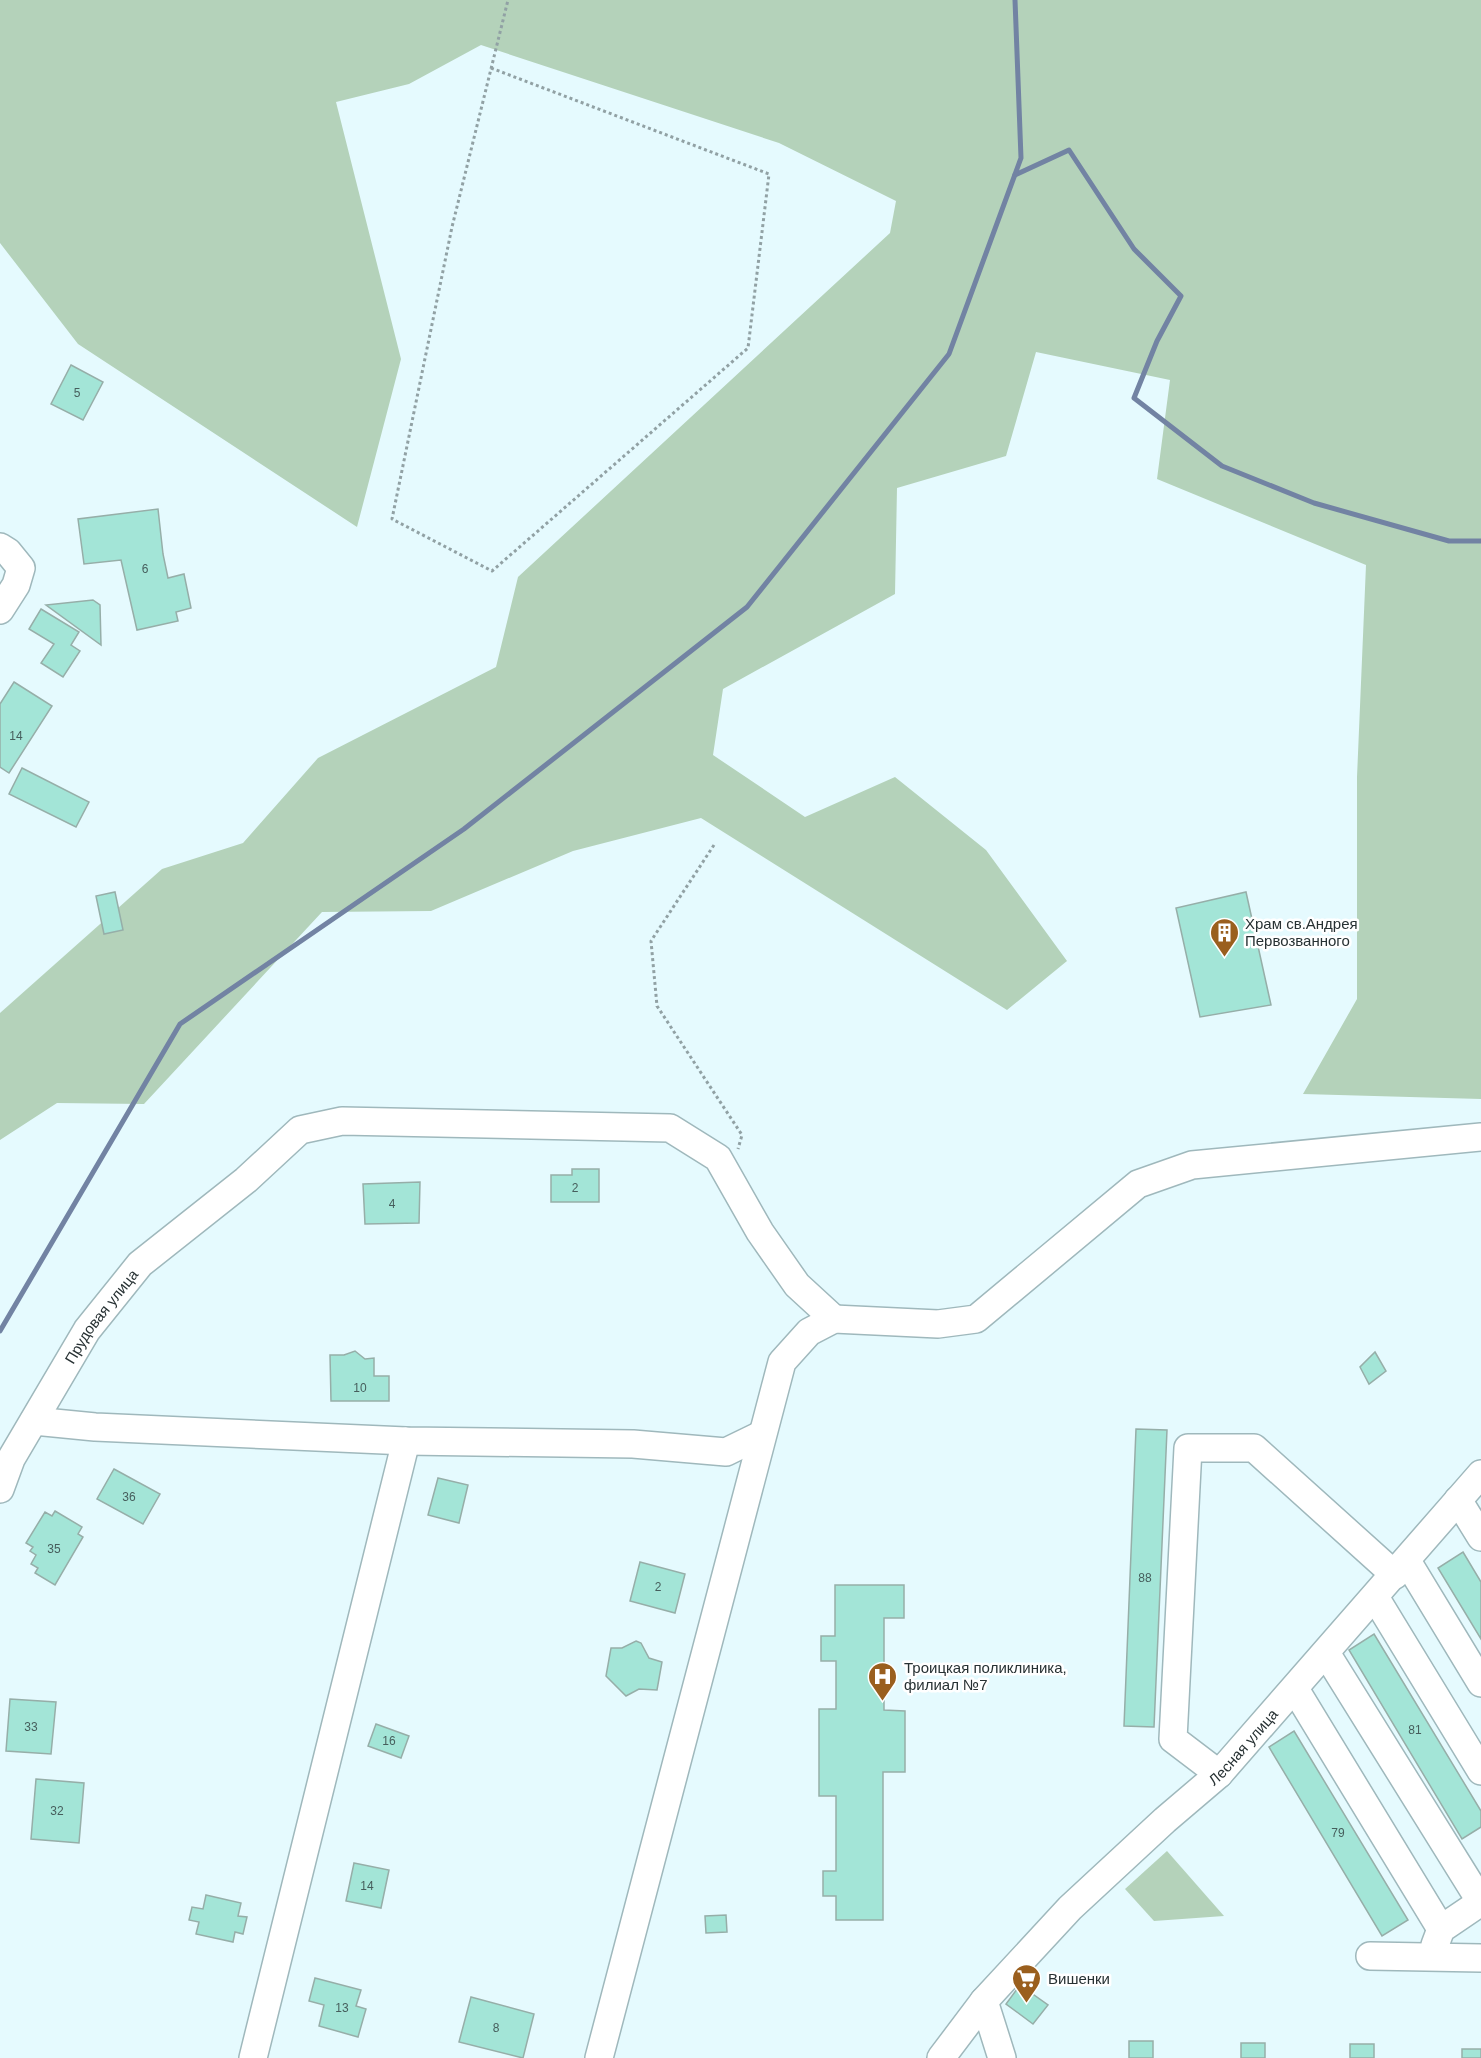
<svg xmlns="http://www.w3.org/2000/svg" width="1481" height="2058" font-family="Arial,sans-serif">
	<rect width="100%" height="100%" fill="#e5fafe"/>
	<!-- green -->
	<g fill="#b4d2ba">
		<polygon points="0,0 1481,0 1481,1099 1303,1094 1357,999 1357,777 1366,565 1157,479 1170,380 1036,352 1006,456 897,488 895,594 723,689 713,755 805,817 895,777 986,850 1067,961 1007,1010 701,818 573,851 431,911 322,912 144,1104 57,1103 0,1140 0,1013 162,869 243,843 318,758 496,667 518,577 890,233 896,201 779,143 481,45 409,84 336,102 401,359 357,527 78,344 0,243"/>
		<polygon points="1167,1851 1224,1916 1154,1921 1125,1889"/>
	</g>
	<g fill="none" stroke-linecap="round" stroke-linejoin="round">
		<!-- stream -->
		<g stroke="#7283a3" stroke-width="5">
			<polyline points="1015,175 1069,150 1134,249 1181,296 1157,341 1134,398 1222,466 1314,503 1449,541 1481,541"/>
			<polyline points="0,1331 180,1024 464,829 747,607 949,354 1021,158 1015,0"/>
		</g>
	</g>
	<!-- building -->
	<g fill="#a3e5d7" stroke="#96aea8" stroke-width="1.5">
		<polygon points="71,365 103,382 83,420 51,404"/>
		<polygon points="158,509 163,554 168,578 184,574 191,608 176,612 178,621 137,630 121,560 84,564 78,519"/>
		<polygon points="93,600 100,605 101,645 46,605"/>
		<polygon points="41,609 79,632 71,645 80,651 63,677 41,663 54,644 29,629"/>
		<polygon points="14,682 52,706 9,773 0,767 0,704"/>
		<polygon points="22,768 89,802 76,827 9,794"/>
		<polygon points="115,892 123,930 104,934 96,896"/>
		<polygon points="1246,892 1271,1005 1200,1017 1176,908"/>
		<polygon points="572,1169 599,1169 599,1202 551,1202 551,1175 572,1175"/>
		<polygon points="420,1182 419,1223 365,1224 363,1184"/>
		<polygon points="355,1351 365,1359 374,1358 374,1376 389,1376 389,1401 331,1401 330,1355 344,1355"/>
		<polygon points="1375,1352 1386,1371 1369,1384 1360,1367"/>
		<polygon points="1136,1429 1167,1430 1154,1727 1124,1726"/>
		<polygon points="114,1469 160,1494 143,1524 97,1499"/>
		<polygon points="438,1478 468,1485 459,1523 428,1515"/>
		<polygon points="55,1511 82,1527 78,1534 83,1537 55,1585 35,1573 38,1568 31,1564 36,1555 30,1551 33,1547 26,1543 45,1512 52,1516"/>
		<polygon points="1463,1552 1481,1582 1481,1639 1438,1568"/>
		<polygon points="640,1562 685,1574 675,1613 630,1601"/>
		<polygon points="835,1585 904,1585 904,1618 884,1618 884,1710 905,1711 905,1772 883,1772 883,1920 836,1920 836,1896 823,1896 823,1871 836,1871 836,1796 819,1796 819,1709 836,1709 836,1661 821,1661 821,1636 835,1636"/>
		<polygon points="1374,1634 1481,1811 1481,1827 1462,1839 1349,1650"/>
		<polygon points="636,1641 641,1643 649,1658 662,1662 657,1690 639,1689 626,1696 606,1676 611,1648 622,1648"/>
		<polygon points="10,1699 56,1702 51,1754 6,1751"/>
		<polygon points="376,1724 409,1736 401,1758 368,1746"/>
		<polygon points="1294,1731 1408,1920 1382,1936 1269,1747"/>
		<polygon points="36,1779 84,1783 79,1843 31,1839"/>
		<polygon points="354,1863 389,1870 381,1908 346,1901"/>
		<polygon points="206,1895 241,1903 238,1916 247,1917 243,1934 235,1932 233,1942 196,1934 199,1922 189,1920 192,1907 203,1909"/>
		<polygon points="726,1915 727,1932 706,1933 705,1916"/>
		<polygon points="315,1978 361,1990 356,2006 366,2009 358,2037 319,2026 324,2005 309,2001"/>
		<polygon points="1020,1985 1048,2005 1033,2024 1006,2004"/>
		<polygon points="471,1997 534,2014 523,2058 459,2042"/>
		<rect x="1129" y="2041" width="24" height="17"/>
		<rect x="1241" y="2043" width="24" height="15"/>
		<rect x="1350" y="2044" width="24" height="14"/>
		<rect x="1462" y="2049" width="19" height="9"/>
	</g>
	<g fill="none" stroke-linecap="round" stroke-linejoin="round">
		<defs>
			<g id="minor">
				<polyline points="0,547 8,552 21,568 16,585 0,610"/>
				<polyline points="34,1421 95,1427 406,1441 633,1444 726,1452 761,1435"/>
				<path id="s1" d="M0 1489 11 1459 87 1330 140 1264 246 1180 300 1130 342 1121 670 1128 718 1158 760 1232 797 1285 834 1319"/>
				<polyline points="1458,1500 1481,1537"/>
				<polyline points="1407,1561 1481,1683"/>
				<polyline points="1375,1597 1481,1771"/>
				<polyline points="1326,1653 1481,1902"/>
				<polyline points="1295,1689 1441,1929"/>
				<polyline points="1219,1774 1173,1739 1188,1448 1254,1448 1395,1575"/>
				<polyline points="1435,1945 1441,1929 1481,1902"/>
				<polyline points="1370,1956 1481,1958"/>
				<polyline points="253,2058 406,1441"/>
				<polyline points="599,2058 782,1362 809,1332 834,1319 938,1324 976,1319 1138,1184 1192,1165 1481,1137"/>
				<polyline points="941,2058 984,2001"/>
				<path id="s2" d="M1002 2058 984 2001 1070 1908 1165 1820 1219 1774 1481 1474"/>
			</g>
		</defs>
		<!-- minor casing -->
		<use href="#minor" stroke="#9fb8bc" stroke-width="30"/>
		<!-- path -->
		<g stroke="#91a1a4" stroke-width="3" stroke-dasharray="3 3" stroke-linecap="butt">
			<polyline points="491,68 769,174 748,348 492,571 392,519 452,227 508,0"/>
			<polyline points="714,845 651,941 657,1006 742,1135 738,1149"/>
		</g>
		<!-- minor -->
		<use href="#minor" stroke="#fff" stroke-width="27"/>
	</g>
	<!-- icons -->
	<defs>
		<symbol id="building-pin" viewBox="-11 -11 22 30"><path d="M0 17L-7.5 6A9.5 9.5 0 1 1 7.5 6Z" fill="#9a5f1e" stroke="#fff"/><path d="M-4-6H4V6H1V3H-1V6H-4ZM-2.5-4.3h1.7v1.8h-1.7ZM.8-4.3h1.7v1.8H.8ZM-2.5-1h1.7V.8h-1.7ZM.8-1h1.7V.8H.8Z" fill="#fff"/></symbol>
		<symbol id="hospital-pin" viewBox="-11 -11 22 30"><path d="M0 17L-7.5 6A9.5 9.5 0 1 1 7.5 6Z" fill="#9a5f1e" stroke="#fff"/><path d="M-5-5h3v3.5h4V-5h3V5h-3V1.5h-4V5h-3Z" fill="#fff"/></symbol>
		<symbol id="supermarket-pin" viewBox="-11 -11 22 30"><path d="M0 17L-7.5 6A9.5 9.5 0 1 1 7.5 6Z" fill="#9a5f1e" stroke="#fff"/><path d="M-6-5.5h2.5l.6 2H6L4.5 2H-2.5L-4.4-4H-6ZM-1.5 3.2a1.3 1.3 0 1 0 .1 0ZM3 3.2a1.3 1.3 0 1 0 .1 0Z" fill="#fff"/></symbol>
	</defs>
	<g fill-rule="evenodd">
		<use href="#building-pin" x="1208" y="916" width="33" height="45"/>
		<use href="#hospital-pin" x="866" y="1660" width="33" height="45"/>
		<use href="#supermarket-pin" x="1010" y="1962" width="33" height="45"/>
	</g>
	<g text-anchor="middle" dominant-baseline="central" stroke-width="5" stroke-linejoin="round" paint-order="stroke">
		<!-- number labels -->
		<g font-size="12" fill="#465e5c">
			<text x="77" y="393">5</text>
			<text x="145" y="569">6</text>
			<text x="16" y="736">14</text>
			<text x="575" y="1188">2</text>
			<text x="392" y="1204">4</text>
			<text x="360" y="1388">10</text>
			<text x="129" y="1497">36</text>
			<text x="54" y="1549">35</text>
			<text x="1145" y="1578">88</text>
			<text x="658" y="1587">2</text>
			<text x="31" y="1727">33</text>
			<text x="1415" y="1730">81</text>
			<text x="389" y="1741">16</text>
			<text x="57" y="1811">32</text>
			<text x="1338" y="1833">79</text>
			<text x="367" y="1886">14</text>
			<text x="342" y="2008">13</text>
			<text x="496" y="2028">8</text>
		</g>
		<!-- poi labels -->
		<g font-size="15" fill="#273133" stroke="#fff" text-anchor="start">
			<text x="1245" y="923">Храм св.Андрея<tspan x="1245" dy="17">Первозванного</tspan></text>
			<text x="904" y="1667">Троицкая поликлиника,<tspan x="904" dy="17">филиал №7</tspan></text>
			<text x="1048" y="1978">Вишенки</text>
		</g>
		<!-- street labels -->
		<g font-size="15" fill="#273133" stroke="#fff">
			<text stroke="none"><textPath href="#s1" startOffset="201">Прудовая улица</textPath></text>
			<text stroke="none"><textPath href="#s2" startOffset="423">Лесная улица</textPath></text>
		</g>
	</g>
</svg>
